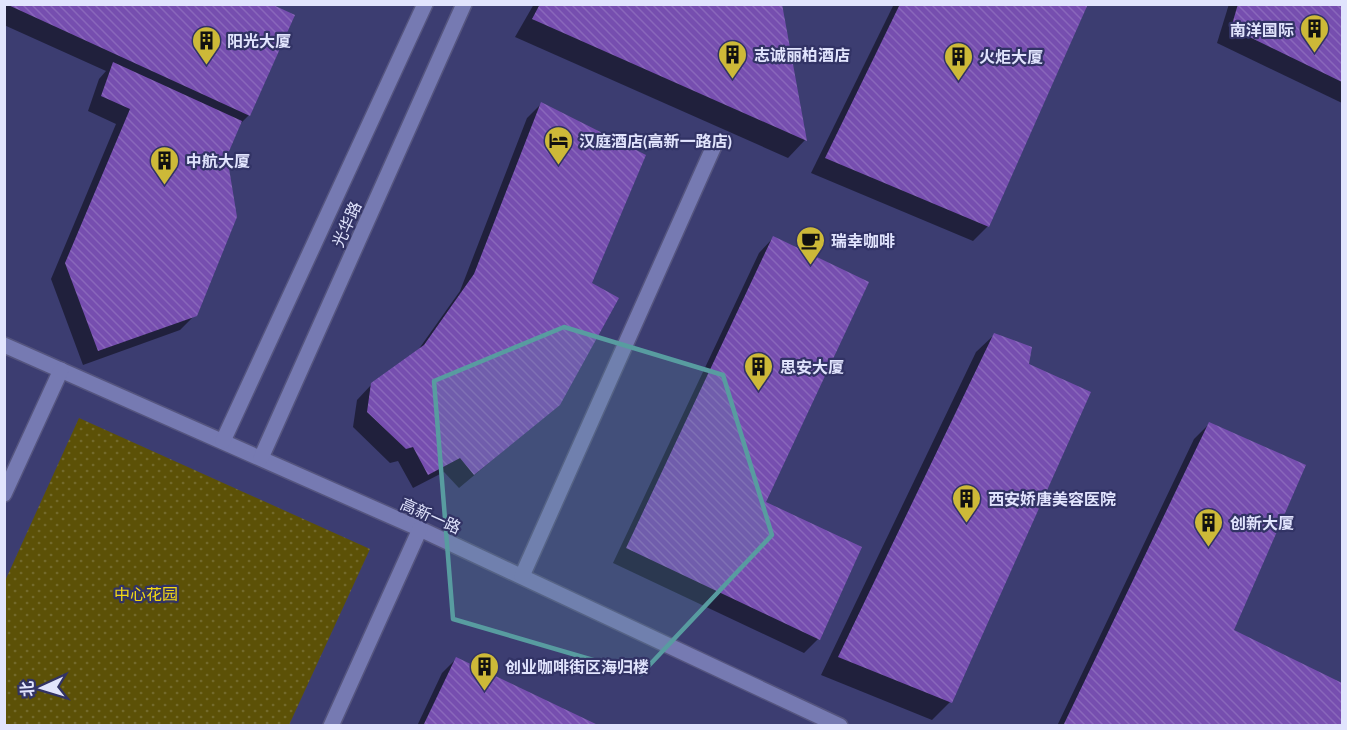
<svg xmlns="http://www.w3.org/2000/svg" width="1347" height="730" font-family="Lato,'Noto Sans SC',sans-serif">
	<defs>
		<pattern id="park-dots" width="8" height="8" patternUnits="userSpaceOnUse" patternTransform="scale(1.5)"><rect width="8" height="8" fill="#5c5107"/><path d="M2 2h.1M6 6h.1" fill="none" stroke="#736a2c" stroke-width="1.8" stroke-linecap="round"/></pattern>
		<pattern id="building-back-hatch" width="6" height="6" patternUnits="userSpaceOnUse" patternTransform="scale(1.5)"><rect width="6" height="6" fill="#764eaf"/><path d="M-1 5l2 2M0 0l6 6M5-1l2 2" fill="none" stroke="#8967bb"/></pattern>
	</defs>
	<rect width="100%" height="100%" fill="#3c3d71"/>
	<!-- park -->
	<polygon fill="url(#park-dots)" points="79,418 370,549 289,725 5,725 5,581"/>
	<!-- shadow -->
	<g fill="#0007">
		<polygon points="4,4 268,4 249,115 239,125 225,156 195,315 180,330 83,365 51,279 116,124 88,111 99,79 106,71 4,25"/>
		<polygon points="534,4 781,4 805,140 788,158 515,37"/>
		<polygon points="894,4 1087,4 988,226 973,241 811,173"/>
		<polygon points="1229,4 1342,4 1342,103 1217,43"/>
		<polygon points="542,103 590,283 559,404 459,488 444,472 413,488 398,461 390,463 353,427 357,400 372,384 416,353 460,291 527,118"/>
		<polygon points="773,238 764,502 818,639 804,653 613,563 759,253"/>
		<polygon points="995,334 950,702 932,720 821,675 976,352"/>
		<polygon points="1209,424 1232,631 1342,684 1342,726 1057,726 1194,439"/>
		<polygon points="456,659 596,726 417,726 442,673"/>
	</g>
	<!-- building -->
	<g fill="url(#building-back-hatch)">
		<polygon points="6,4 271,4 295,15 250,116"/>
		<polygon points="540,4 782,4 807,141 532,19"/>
		<polygon points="900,4 1088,4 989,227 825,158"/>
		<polygon points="1238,4 1342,4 1342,82 1231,28"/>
		<polygon points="113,62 242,121 227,156 237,217 197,316 98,351 65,263 130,109 101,96"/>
		<polygon points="541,102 646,155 592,283 619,298 560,405 474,475 460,458 428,475 413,447 406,449 367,412 371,383 424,345 474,274"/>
		<polygon points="773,236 869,282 766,502 862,547 820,640 626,548"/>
		<polygon points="994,333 1032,347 1029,364 1091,392 952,703 838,657"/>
		<polygon points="1209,422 1306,465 1234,630 1342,683 1342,726 1063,726"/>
		<polygon points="456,657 600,726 423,726"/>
	</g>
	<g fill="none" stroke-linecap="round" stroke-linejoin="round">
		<defs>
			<g id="minor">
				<polyline points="4,345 420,529 840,726"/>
				<polyline points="223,441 425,4"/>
				<polyline points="261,458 464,4"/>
				<polyline points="4,494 61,370"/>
				<polyline points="522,576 714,146"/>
				<polyline points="331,726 420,529"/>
			</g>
		</defs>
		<!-- minor casing -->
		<use href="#minor" stroke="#55557f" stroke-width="18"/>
		<!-- minor -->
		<use href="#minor" stroke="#767ab2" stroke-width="15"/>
	</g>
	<!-- marked area -->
	<path fill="#589ca0" fill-opacity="0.2" stroke="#589ca0" stroke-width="4.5" stroke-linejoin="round" d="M564 327 723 375 772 535 641 674 453 619 434 381Z"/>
	<!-- icons -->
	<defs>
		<symbol id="building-pin" viewBox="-11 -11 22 30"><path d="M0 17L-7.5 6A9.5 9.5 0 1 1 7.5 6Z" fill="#cdb938" stroke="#323365"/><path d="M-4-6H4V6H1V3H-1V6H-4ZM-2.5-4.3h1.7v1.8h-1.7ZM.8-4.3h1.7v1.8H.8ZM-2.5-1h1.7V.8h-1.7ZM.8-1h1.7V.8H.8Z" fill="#111"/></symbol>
		<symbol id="hotel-pin" viewBox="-11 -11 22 30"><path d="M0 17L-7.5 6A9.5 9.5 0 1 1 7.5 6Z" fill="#cdb938" stroke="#323365"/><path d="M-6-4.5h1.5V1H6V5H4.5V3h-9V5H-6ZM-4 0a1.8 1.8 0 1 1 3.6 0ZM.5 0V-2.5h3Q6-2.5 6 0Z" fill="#111"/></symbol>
		<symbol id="cafe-pin" viewBox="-11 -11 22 30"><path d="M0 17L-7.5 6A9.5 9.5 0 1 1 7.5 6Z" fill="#cdb938" stroke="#323365"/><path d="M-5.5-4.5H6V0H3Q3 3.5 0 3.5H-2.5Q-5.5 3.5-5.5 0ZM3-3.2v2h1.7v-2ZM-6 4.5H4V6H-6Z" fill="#111"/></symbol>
	</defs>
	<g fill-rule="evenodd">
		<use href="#building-pin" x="1298" y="12" width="33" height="45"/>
		<use href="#building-pin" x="190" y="24" width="33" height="45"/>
		<use href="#building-pin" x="716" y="38" width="33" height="45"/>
		<use href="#building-pin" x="942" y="40" width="33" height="45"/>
		<use href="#hotel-pin" x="542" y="124" width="33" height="45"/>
		<use href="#building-pin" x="148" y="144" width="33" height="45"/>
		<use href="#cafe-pin" x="794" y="224" width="33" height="45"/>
		<use href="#building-pin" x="742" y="350" width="33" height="45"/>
		<use href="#building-pin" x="950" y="482" width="33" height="45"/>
		<use href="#building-pin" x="1192" y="506" width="33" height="45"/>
		<use href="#building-pin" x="468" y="650" width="33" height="45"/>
	</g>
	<g text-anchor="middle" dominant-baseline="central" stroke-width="4.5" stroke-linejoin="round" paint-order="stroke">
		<!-- poi labels -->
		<g font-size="16" font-weight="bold" fill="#e1e4fd" stroke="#323365" text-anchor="start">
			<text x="1294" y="29" text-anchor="end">南洋国际</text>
			<text x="227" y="40">阳光大厦</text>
			<text x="754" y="54">志诚丽柏酒店</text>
			<text x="979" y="56">火炬大厦</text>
			<text x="579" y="140">汉庭酒店(高新一路店)</text>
			<text x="186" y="160">中航大厦</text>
			<text x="831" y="240">瑞幸咖啡</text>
			<text x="780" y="366">思安大厦</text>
			<text x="988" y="498">西安娇唐美容医院</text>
			<text x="1230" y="522">创新大厦</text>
			<text x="505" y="666">创业咖啡街区海归楼</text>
		</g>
		<!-- street labels -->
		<g font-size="16" fill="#e1e4fd" stroke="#323365">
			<text transform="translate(346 224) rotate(-66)">光华路</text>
			<text transform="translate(431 515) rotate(24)">高新一路</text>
		</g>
		<!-- park labels -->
		<g font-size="16" fill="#f4da14" stroke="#323365">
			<text x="146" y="593">中心花园</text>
		</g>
	</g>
	<!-- border -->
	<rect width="1347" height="730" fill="none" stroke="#e1e4fd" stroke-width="12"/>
	<!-- north arrow -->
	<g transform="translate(42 688) rotate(266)" stroke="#323365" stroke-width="4.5" paint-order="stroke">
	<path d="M0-4.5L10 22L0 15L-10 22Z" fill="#e1e4fd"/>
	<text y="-9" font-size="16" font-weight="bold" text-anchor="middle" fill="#e1e4fd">北</text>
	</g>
</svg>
